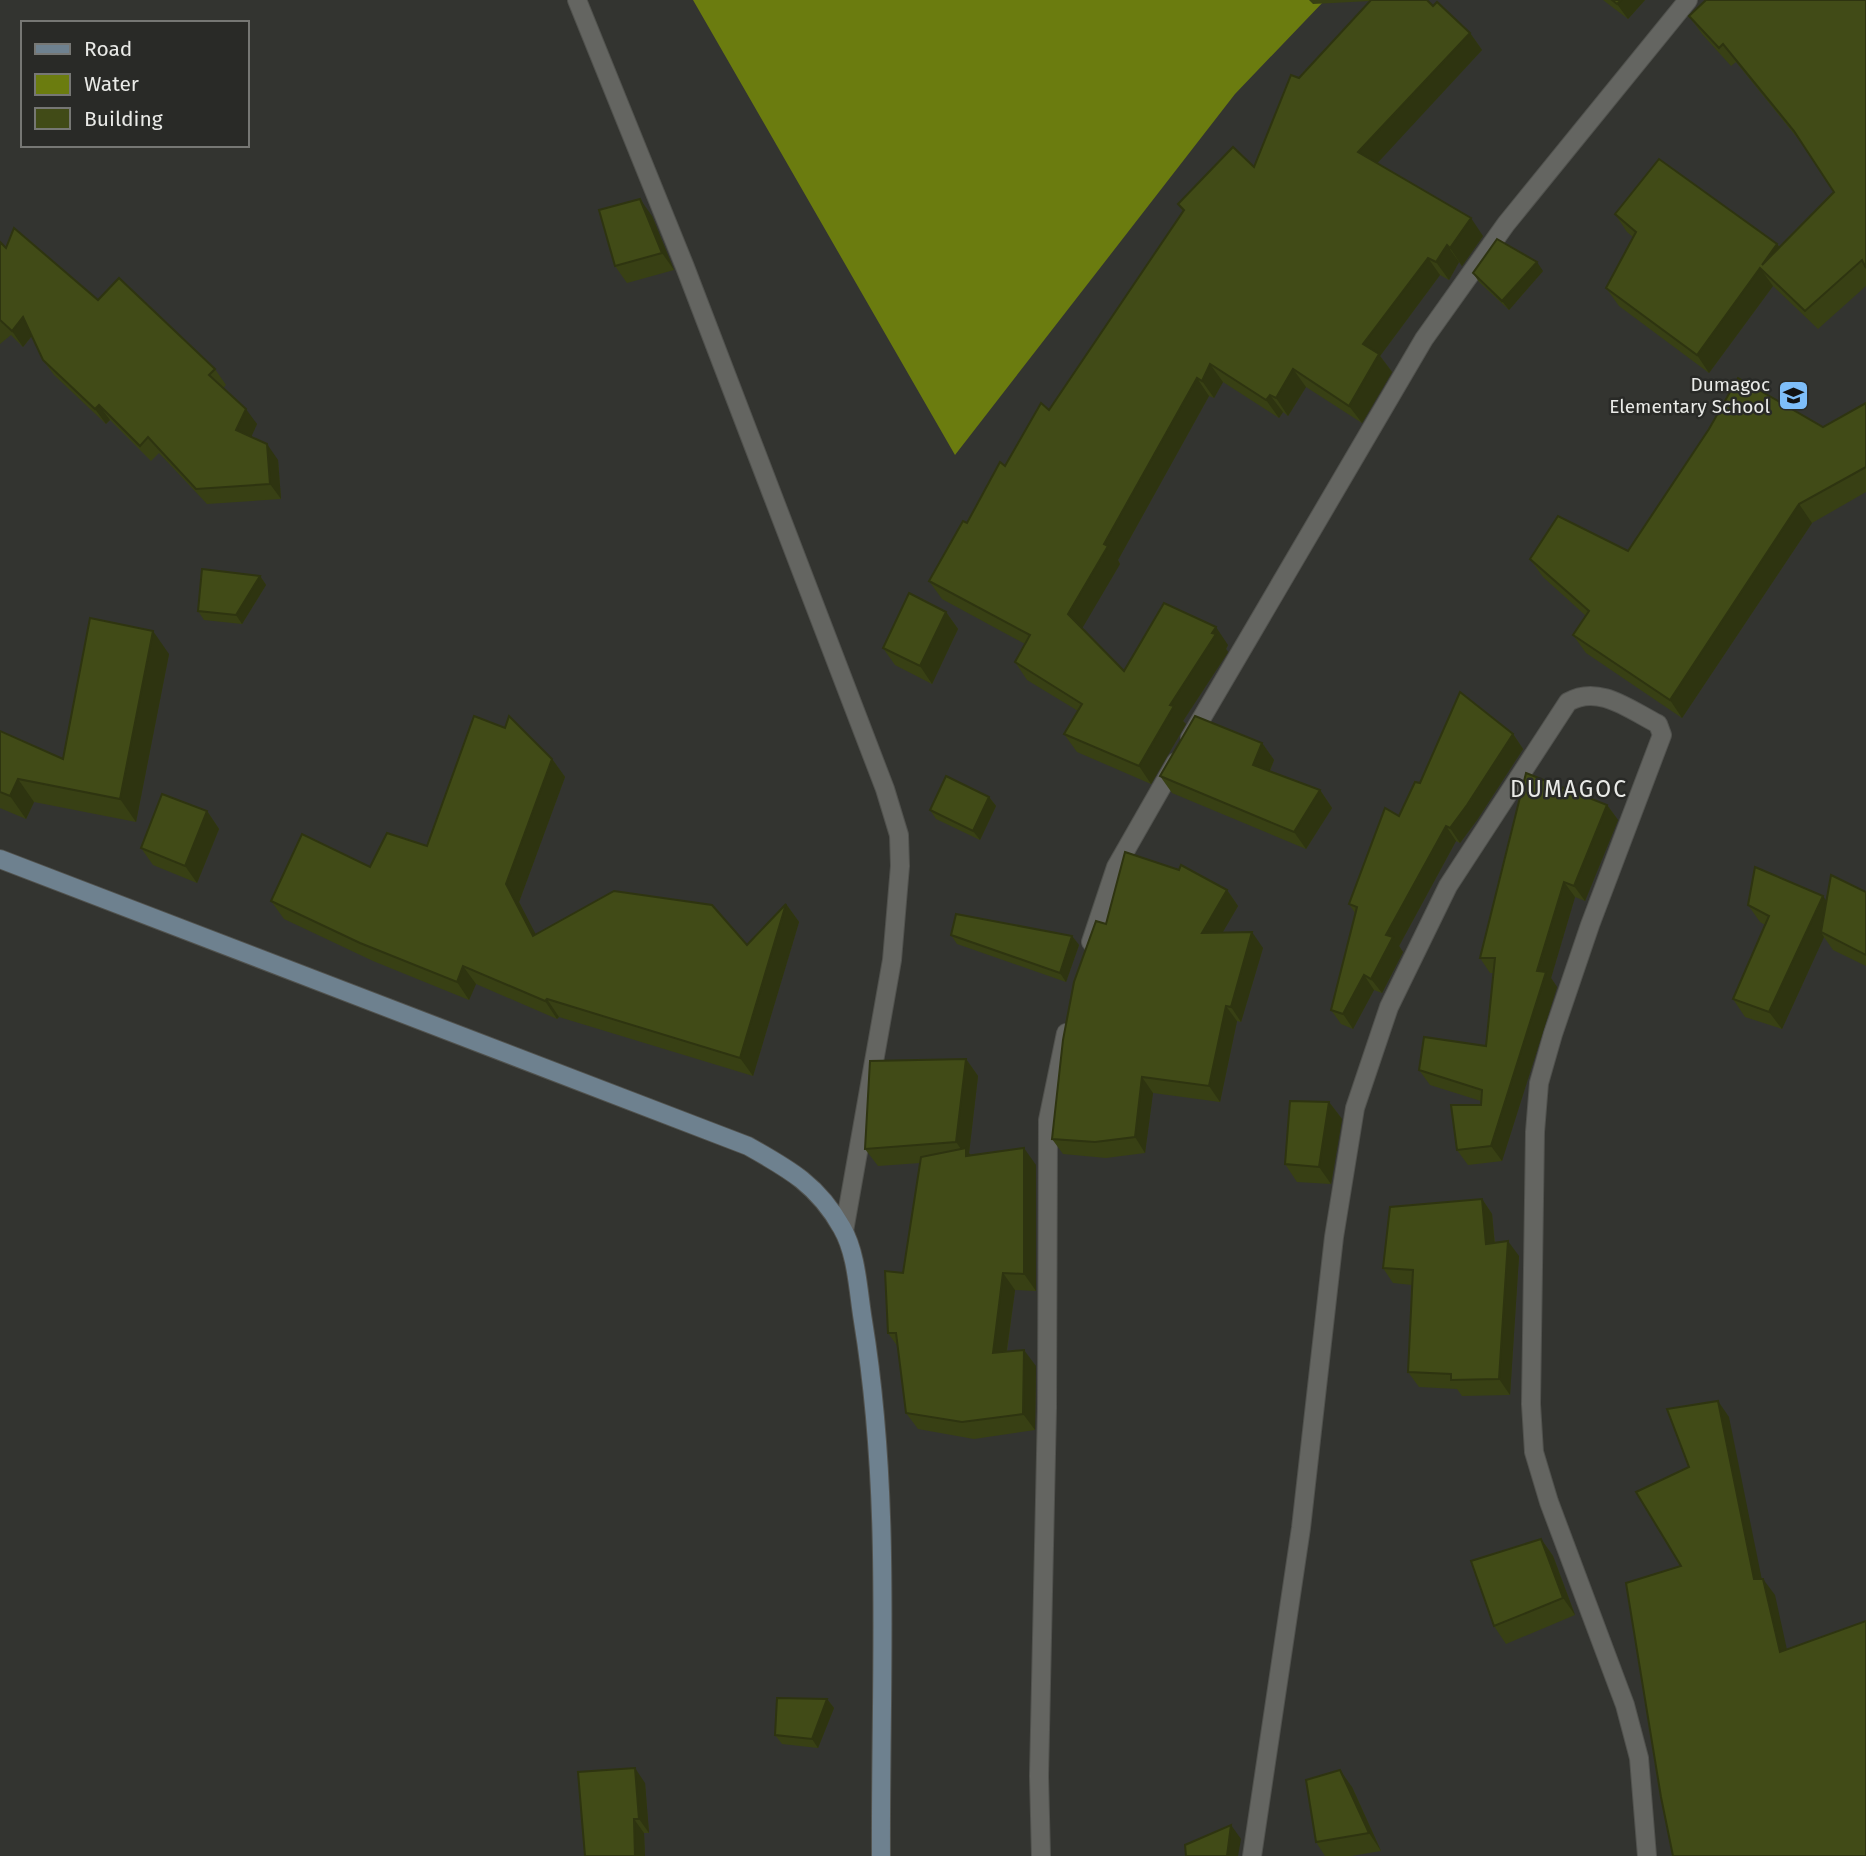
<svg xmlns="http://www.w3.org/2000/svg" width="1866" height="1856" font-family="'Fira Sans',sans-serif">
	<rect width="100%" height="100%" fill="#333430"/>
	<!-- water -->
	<polygon fill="#6b7c0f" points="693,0 1325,0 1235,94 955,455"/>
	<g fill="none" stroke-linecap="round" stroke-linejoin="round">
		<defs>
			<g id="street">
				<polyline points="577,0 685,267 885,789 899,835 900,866 892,960 844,1231"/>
				<polyline points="1190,738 1424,339 1506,224 1688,0"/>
				<polyline points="1091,942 1116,867 1176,762"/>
				<polyline points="1041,1856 1039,1776 1047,1408 1048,1120 1066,1033"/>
				<path d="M1252 1856 1301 1528 1334 1237 1355 1108 1389 1007 1448 886 1568 702C1599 684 1630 710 1658 724L1662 735 1590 925 1553 1034 1539 1083 1535 1132 1531 1404 1534 1452 1549 1502 1625 1705 1639 1758 1647 1856"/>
			</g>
			<path id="secondary" d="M0 859 748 1146C789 1169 818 1185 842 1228 857 1254 858 1291 863 1321 892 1497 880 1678 881 1856"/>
		</defs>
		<!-- street casing -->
		<use href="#street" stroke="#51524e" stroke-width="20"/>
		<!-- secondary casing -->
		<use href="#secondary" stroke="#51524e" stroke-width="20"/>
		<!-- street -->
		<use href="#street" stroke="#646561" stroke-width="18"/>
		<!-- secondary -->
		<use href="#secondary" stroke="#6e818f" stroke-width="18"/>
	</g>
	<!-- wall -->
	<g fill="#384014">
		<polygon points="1309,0 1427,0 1433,6 1470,33 1482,50 1377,163 1483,236 1462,266 1459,262 1449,280 1440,275 1380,356 1392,372 1362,423 1306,387 1288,416 1283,412 1279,418 1223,382 1214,398 1209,396 1118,560 1120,564 1082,628 1124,671 1228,645 1226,649 1228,652 1183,721 1186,724 1151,784 1077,752 1064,734 1078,711 1027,680 1015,662 1025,644 942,599 929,581 1005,466 1049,410 1183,212 1178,204 1254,167 1299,78 1370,1 1313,4"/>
		<polygon points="1603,0 1645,0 1628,19"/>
		<polygon points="1866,0 1866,286 1818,329 1773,286 1709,373 1619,306 1606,288 1633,237 1627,232 1615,214 1777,244 1780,247 1834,192 1803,145 1736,62 1731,66 1702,34 1689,16"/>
		<polygon points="652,216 674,270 627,283 615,266"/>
		<polygon points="0,242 6,248 98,300 215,369 226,385 223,388 257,424 251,437 278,460 281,499 207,504 159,453 151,461 110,420 106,424 54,375 43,360 32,336 23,347 11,335 0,344"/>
		<polygon points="1543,271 1509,310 1479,282 1473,273"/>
		<polygon points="1866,403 1866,492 1812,523 1682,718 1586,653 1573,635 1586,616 1543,577 1530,559 1628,551 1823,427"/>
		<polygon points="260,576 266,585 242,624 204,620 198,611"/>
		<polygon points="946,612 958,629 932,684 895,665 883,648"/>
		<polygon points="169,654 136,822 34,802 26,819 0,808 0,731 63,759"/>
		<polygon points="1513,734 1523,749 1477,820 1460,843 1456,841 1399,946 1403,952 1382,993 1374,990 1353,1029 1341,1024 1331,1010 1355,913 1349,904 1399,816 1420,783"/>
		<polygon points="1262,743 1274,760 1270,771 1320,790 1332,808 1306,849 1172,793 1160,776"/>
		<polygon points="552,759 565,777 519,902 535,934 747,945 786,904 799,922 753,1076 559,1017 557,1019 476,984 469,1000 373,961 284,919 271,901 427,846"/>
		<polygon points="989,797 996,806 980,840 936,819 930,810"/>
		<polygon points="1607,805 1618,820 1585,901 1575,897 1551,978 1557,987 1502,1161 1468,1165 1457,1150 1481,1105 1481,1101 1430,1085 1419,1070 1486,1046 1493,973 1490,973 1480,958"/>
		<polygon points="207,811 219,829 197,883 153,865 141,848"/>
		<polygon points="1227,890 1238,906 1222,933 1263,948 1241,1022 1237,1021 1220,1102 1153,1093 1145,1153 1106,1158 1063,1154 1052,1139"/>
		<polygon points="1866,892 1866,966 1833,950 1824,937 1782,1029 1745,1017 1733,999 1765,925 1760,922 1748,905 1826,901"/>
		<polygon points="951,935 1072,936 1079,945 1066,982 957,944"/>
		<polygon points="966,1059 978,1076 969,1153 971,1155 1036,1165 1036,1291 1015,1290 1007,1352 1036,1366 1035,1430 974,1439 918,1429 906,1413 898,1347 888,1333 903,1273 920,1163 878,1166 865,1149"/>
		<polygon points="1329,1102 1342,1119 1331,1184 1297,1182 1285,1164"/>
		<polygon points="1482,1199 1492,1214 1495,1243 1519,1256 1510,1395 1462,1396 1457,1389 1419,1387 1408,1372 1412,1285 1393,1283 1383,1268"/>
		<polygon points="1541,1539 1553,1556 1575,1615 1506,1644 1494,1626"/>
		<polygon points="827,1699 834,1708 818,1748 782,1744 775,1735"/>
		<polygon points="645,1783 649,1833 644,1833 645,1856 585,1856"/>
		<polygon points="1352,1787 1381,1851 1351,1856 1325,1856 1316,1842"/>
	</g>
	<!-- shaded-wall -->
	<g fill="#2e3410">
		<polygon points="1621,0 1645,0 1628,19 1617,4"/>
		<polygon points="1470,33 1482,50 1371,170 1358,152"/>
		<polygon points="640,199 652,216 674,270 662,253"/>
		<polygon points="1471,218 1483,236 1462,266 1450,248"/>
		<polygon points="1777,244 1790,262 1762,265"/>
		<polygon points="1447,245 1459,262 1449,280 1436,262"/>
		<polygon points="1428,258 1440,275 1380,356 1392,372 1362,423 1349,406 1363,344"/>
		<polygon points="1537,262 1543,271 1509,310 1502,301"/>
		<polygon points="1760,268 1773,286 1709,373 1697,355"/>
		<polygon points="23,317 34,333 23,347 12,331"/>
		<polygon points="1210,364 1223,382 1214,398 1202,381"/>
		<polygon points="1293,369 1306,387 1288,416 1276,398"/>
		<polygon points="1197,378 1209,396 1118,560 1120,564 1080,632 1068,614 1104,544"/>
		<polygon points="1270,395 1283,412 1279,418 1266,400"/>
		<polygon points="99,405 110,420 106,424 95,409"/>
		<polygon points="246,409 257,424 247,446 236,430"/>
		<polygon points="267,444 278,460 281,499 270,484"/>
		<polygon points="1799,504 1812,523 1682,718 1670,700"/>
		<polygon points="260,576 266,585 242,624 236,615"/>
		<polygon points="946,612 958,629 932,684 920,666"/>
		<polygon points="1216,627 1228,645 1226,649 1228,652 1183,721 1186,724 1151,784 1139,766 1170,705"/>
		<polygon points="153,631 169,654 136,822 120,799"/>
		<polygon points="1513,734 1523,749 1477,820 1460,843 1450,828"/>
		<polygon points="1262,743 1274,760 1265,782 1253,765"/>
		<polygon points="552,759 565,777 519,902 546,954 533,936 506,884"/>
		<polygon points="18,779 34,802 26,819 10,796"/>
		<polygon points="1320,790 1332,808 1306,849 1294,832"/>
		<polygon points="989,797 996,806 980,840 973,831"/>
		<polygon points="1607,805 1618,820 1585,901 1574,886"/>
		<polygon points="207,811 219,829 197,883 185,866"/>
		<polygon points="1446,826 1456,841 1399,946 1403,952 1382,993 1371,979 1386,935"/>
		<polygon points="1564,882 1575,897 1551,978 1557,987 1502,1161 1491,1146 1537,971"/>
		<polygon points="1227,890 1238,906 1213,949 1202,933"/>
		<polygon points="1823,896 1835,914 1821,932 1824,937 1782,1029 1769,1012"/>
		<polygon points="786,904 799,922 753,1076 740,1058"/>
		<polygon points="1252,932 1263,948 1241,1022 1231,1007"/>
		<polygon points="1072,936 1079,945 1066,982 1060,973"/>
		<polygon points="463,966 476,984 469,1000 457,982"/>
		<polygon points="1364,975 1374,990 1353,1029 1343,1014"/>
		<polygon points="547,999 559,1017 557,1019 545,1001"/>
		<polygon points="1226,1006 1237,1021 1220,1102 1209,1086"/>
		<polygon points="966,1059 978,1076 969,1153 978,1165 978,1173 956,1142"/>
		<polygon points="1142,1077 1153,1093 1145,1153 1135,1137"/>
		<polygon points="1329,1102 1342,1119 1331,1184 1319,1167"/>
		<polygon points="1024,1148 1036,1165 1036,1291 1024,1274"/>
		<polygon points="1482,1199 1492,1214 1496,1260 1486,1244"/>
		<polygon points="1508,1241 1519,1256 1510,1395 1499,1379"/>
		<polygon points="1003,1273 1015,1290 1004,1370 993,1353"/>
		<polygon points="1024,1350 1036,1366 1035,1430 1023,1414"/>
		<polygon points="1718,1401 1729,1417 1765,1595 1754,1579"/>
		<polygon points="1541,1539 1553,1556 1575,1615 1563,1598"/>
		<polygon points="1763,1579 1775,1595 1791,1668 1780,1652"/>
		<polygon points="827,1699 834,1708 818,1748 812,1739"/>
		<polygon points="635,1768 645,1783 649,1833 639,1819"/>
		<polygon points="1340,1770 1352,1787 1381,1851 1369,1833"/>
		<polygon points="634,1819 644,1833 645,1856 635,1856"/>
		<polygon points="1231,1825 1241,1839 1238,1856 1227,1856"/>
	</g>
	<!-- building -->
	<g fill="#414b17" stroke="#2e3410" stroke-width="2">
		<polygon points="1371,0 1427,0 1433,6 1437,2 1470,33 1358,152 1471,218 1450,248 1447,245 1436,262 1428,258 1363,344 1379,354 1349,406 1293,369 1276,398 1270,395 1266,400 1210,364 1202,381 1197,378 1104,544 1108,546 1068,614 1124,671 1164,603 1216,627 1212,633 1216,634 1170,705 1174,706 1139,766 1064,734 1082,704 1015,662 1030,635 929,581 963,521 967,523 1000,462 1005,466 1041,403 1049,410 1184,210 1178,204 1233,147 1254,167 1291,75 1299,78"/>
		<polygon points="1612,0 1621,0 1617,4"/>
		<polygon points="1706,0 1866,0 1866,268 1862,260 1805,311 1760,268 1697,355 1606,288 1636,232 1615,214 1659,159 1777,244 1762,265 1834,192 1794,131 1723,44 1719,48 1689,16"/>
		<polygon points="640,199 662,253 615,266 599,210"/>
		<polygon points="14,228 98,300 119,278 215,369 209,375 246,409 236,430 267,444 270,484 196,489 148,437 140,446 99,405 95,409 43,360 23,317 12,331 0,320 0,242 6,248"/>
		<polygon points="1497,239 1537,262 1502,301 1473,273"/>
		<polygon points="1738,378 1823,427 1866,403 1866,467 1799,504 1670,700 1573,635 1589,611 1530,559 1558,516 1628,551 1709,429"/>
		<polygon points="202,569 260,576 236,615 198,611"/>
		<polygon points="909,593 946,612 920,666 883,648"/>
		<polygon points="90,618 153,631 120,799 18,779 10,796 0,792 0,731 63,759"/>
		<polygon points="1460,692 1513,734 1467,805 1450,828 1446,826 1386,935 1393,937 1371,979 1364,975 1343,1014 1331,1010 1357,907 1349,904 1385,808 1399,816 1415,782 1420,783"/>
		<polygon points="474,716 505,728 509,716 552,759 506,884 533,936 614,891 712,905 747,945 786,904 740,1058 547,999 545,1001 463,966 457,982 360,943 271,901 302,834 370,867 387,833 427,846"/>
		<polygon points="1195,716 1262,743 1253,765 1320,790 1294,832 1160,776"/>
		<polygon points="1526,773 1607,805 1574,886 1564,882 1537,971 1546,972 1491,1146 1457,1150 1451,1105 1481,1105 1482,1090 1419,1070 1424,1037 1486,1046 1495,958 1480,958"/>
		<polygon points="946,776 989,797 973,831 930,810"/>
		<polygon points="162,794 207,811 185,866 141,848"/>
		<polygon points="1125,852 1179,870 1181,865 1227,890 1202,933 1252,932 1231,1007 1226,1006 1209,1086 1142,1077 1135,1137 1095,1142 1052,1139 1063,1040 1074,982 1096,921 1106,924"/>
		<polygon points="1755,867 1823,896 1769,1012 1733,999 1769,916 1748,905"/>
		<polygon points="1831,875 1866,892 1866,955 1821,932"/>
		<polygon points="956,914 1072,936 1060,973 951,935"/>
		<polygon points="966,1059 956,1142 865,1149 870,1061"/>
		<polygon points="1290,1101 1329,1102 1319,1167 1285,1164"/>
		<polygon points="966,1148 966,1156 1024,1148 1024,1274 1003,1273 993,1353 1024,1350 1023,1414 962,1422 906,1413 896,1333 888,1333 885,1271 903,1273 921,1157"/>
		<polygon points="1482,1199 1486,1244 1508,1241 1499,1379 1451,1380 1451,1374 1408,1372 1413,1270 1383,1268 1390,1207"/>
		<polygon points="1718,1401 1754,1579 1763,1579 1780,1652 1866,1621 1866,1856 1673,1856 1661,1797 1626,1583 1681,1566 1636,1492 1689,1467 1667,1409"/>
		<polygon points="1541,1539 1563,1598 1494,1626 1471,1561"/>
		<polygon points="777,1698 827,1699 812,1739 775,1735"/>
		<polygon points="635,1768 639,1819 634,1819 635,1856 585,1856 578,1772"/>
		<polygon points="1340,1770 1369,1833 1316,1842 1306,1780"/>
		<polygon points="1231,1825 1227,1856 1186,1856 1185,1845"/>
	</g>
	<!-- icons -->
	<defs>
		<symbol id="school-square" viewBox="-11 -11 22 22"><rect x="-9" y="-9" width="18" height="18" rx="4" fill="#7ebef9" stroke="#292a27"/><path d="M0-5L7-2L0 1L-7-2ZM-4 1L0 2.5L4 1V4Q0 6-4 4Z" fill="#111"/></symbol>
	</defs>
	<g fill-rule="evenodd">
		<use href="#school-square" x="1776" y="378" width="35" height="35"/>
	</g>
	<g text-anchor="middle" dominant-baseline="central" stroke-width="5" stroke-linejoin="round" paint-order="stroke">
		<!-- poi labels -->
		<g font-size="19" fill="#e9eae7" stroke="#292a27" text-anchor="end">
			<text x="1770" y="384">Dumagoc<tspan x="1770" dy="22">Elementary School</tspan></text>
		</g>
		<!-- quarter labels -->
		<g font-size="23" letter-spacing="2" fill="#e9eae7" stroke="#292a27">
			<text x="1569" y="789">DUMAGOC</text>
		</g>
	</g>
	<!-- legend -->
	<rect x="21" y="21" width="228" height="126" fill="#292a27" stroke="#767774" stroke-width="2"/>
	<rect x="35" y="44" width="35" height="10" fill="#6e818f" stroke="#767774" stroke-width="2"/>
	<text x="84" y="56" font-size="21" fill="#e9eae7">Road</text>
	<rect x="35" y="74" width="35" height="21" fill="#6b7c0f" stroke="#767774" stroke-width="2"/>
	<text x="84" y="91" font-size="21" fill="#e9eae7">Water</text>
	<rect x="35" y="108" width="35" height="21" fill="#414b17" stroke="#767774" stroke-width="2"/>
	<text x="84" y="126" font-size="21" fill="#e9eae7">Building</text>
</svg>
